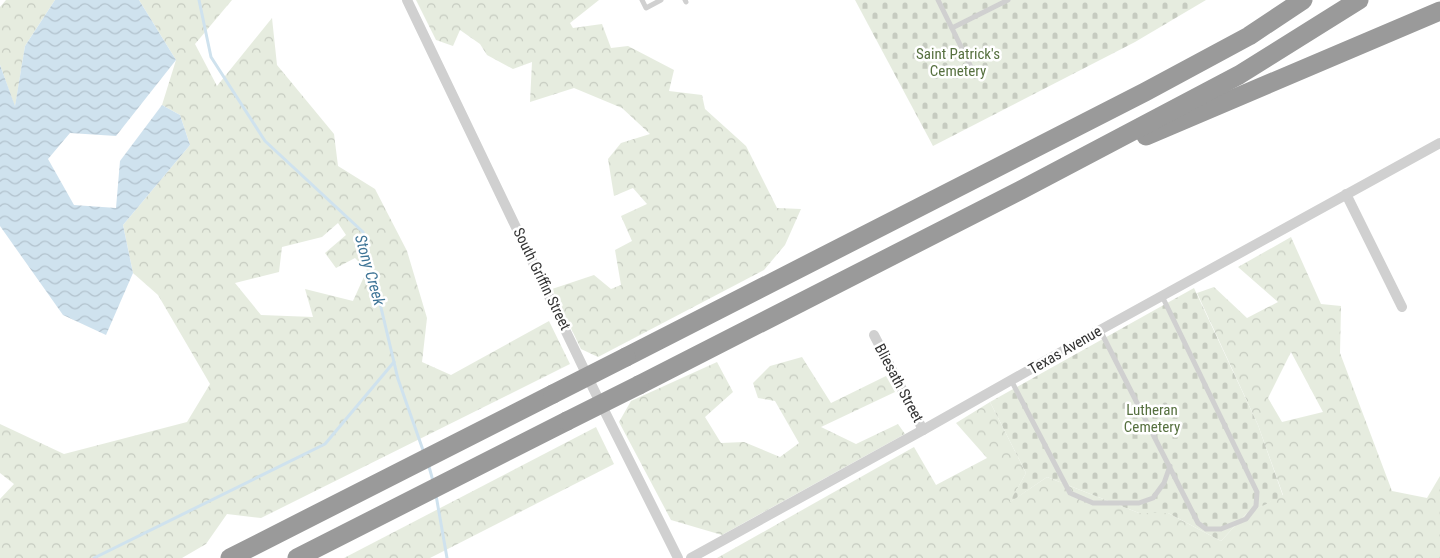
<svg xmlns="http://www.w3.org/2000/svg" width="1440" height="558" font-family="'Roboto Condensed',sans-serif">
	<defs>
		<pattern id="forest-crowns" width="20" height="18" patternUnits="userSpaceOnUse" patternTransform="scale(1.25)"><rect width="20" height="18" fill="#e6ecdf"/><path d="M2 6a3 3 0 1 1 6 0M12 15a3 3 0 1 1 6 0" fill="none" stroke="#c6cbc0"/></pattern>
		<pattern id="cemetery-stones" width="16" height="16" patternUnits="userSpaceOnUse" patternTransform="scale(1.25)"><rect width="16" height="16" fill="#e6ecdf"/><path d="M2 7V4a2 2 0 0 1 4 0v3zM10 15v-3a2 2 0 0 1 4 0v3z" fill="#c6cbc0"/></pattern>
		<pattern id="water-waves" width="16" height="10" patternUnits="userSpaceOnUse" patternTransform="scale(1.25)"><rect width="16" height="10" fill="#cfe2ee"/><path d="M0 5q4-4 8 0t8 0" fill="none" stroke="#b2c2cd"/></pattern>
	</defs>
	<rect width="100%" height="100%" fill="#fff"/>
	<!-- forest -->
	<g fill="url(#forest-crowns)" fill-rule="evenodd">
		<polygon points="6,0 55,0 25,46 15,107 0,65 0,7"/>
		<path d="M139 0H232L195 44 217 86 272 18 277 65 334 134 338 166 375 189 407 251 427 318 422 362 451 375 549 321 570 364 261 518 227 514 206 544 182 558H0V499L14 484 0 473V424L64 454 187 422 210 384 158 295 133 273 123 225 190 145 180 115 162 105 176 60ZM338 223 346 235 325 253 336 268 355 258 367 270 353 301 305 289 313 317 261 315 235 283 279 272 282 247 322 237Z"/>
		<polygon points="416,0 599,0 570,23 573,28 602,24 611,48 628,46 674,70 669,91 702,95 705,109 746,146 777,208 801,209 785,245 764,270 598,357 581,349 552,289 594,275 611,289 621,285 615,250 632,241 621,216 647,204 633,188 614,196 608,159 621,143 650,134 622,108 574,88 530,102 532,62 513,69 487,55 480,44 460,30 453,46 436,40"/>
		<path d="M1291 237 1321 304 1341 306 1340 353 1392 491 1427 498 1440 476V558H717L914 447 936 485 987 458 956 423 990 402 1026 473 1010 502 1047 477 1139 513H1168L1221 541 1246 514 1283 495 1258 425 1197 293 1214 287 1247 318 1278 302 1238 267ZM1291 352 1323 412 1282 422 1268 398Z"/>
		<polygon points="802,357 831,403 886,376 895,392 821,427 856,444 898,424 905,434 722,535 671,520 619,422 631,401 717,362 733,392 705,417 721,443 744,442 780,457 799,443 775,401 758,398 753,383 770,366"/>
		<polygon points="596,427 614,464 430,558 344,558"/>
	</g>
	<!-- cemetery -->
	<g fill="url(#cemetery-stones)">
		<polygon points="855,0 1206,0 1135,42 933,146"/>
		<polygon points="1194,288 1258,425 1283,496 1246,514 1221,541 1168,513 1139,513 1047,477 1009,503 1026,473 990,402"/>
	</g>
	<!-- water -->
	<polygon fill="url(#water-waves)" points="55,0 139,0 176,60 116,136 70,133 48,159 74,205 116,208 120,161 162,105 180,115 190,145 123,225 133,273 106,335 63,315 0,226 0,65 15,106 25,46"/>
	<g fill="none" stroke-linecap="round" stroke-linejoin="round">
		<!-- stream -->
		<g stroke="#cfe2ee" stroke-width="3">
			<polyline points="199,0 211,57 265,141 363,232 398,379 424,453"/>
			<polyline points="428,463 433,481"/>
			<polyline points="436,495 447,558"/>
			<polyline points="94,558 325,444 394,362"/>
		</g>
		<!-- lane -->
		<g stroke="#d0d0d0" stroke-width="5">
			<polyline points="642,0 646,8 661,0"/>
			<polyline points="685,0 686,2"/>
			<polyline points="938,0 975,75"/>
			<polyline points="952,28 1008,0"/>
			<polyline points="1100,330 1198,523 1206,529 1221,529 1246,519 1256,506 1257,492 1162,296"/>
			<polyline points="1011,380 1070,493 1093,503 1139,503 1153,498 1164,483 1170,466"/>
		</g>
		<!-- street -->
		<g stroke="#d0d0d0" stroke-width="10">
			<polyline points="407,0 594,390 678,558"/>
			<polyline points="1346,194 1402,307"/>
			<polyline points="874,335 923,430"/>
			<polyline points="691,558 923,430 1100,330 1440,143"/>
		</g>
		<!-- highway -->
		<g stroke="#9a9a9a" stroke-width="19">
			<polyline points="1146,136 1440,11"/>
			<polyline points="626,357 1145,92 1249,36 1303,0"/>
			<polyline points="639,385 1021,190 1239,75 1359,0"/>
			<polyline points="230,558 553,394"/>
			<polyline points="297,558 567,421"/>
		</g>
		<!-- highway-bridge -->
		<g stroke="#9a9a9a" stroke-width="19">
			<polyline points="553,394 626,357"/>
			<polyline points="567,421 639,385"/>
		</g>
	</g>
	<g text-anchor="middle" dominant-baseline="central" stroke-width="5" stroke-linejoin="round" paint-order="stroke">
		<!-- park labels -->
		<g font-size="15" fill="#56703f" stroke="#fff">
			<text x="958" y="54">Saint Patrick's<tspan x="958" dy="17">Cemetery</tspan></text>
			<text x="1152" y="410">Lutheran<tspan x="1152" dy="17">Cemetery</tspan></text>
		</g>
		<!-- street labels -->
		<g font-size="15" fill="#333" stroke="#fff">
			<text transform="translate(542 279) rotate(64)">South Griffin Street</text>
			<text transform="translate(1065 350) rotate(-30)">Texas Avenue</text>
			<text transform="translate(899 383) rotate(62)">Bliesath Street</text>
		</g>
		<!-- water labels -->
		<g font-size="16" font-style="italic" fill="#3f7597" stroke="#fff">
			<text transform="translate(370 270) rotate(74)">Stony Creek</text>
		</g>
	</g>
</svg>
